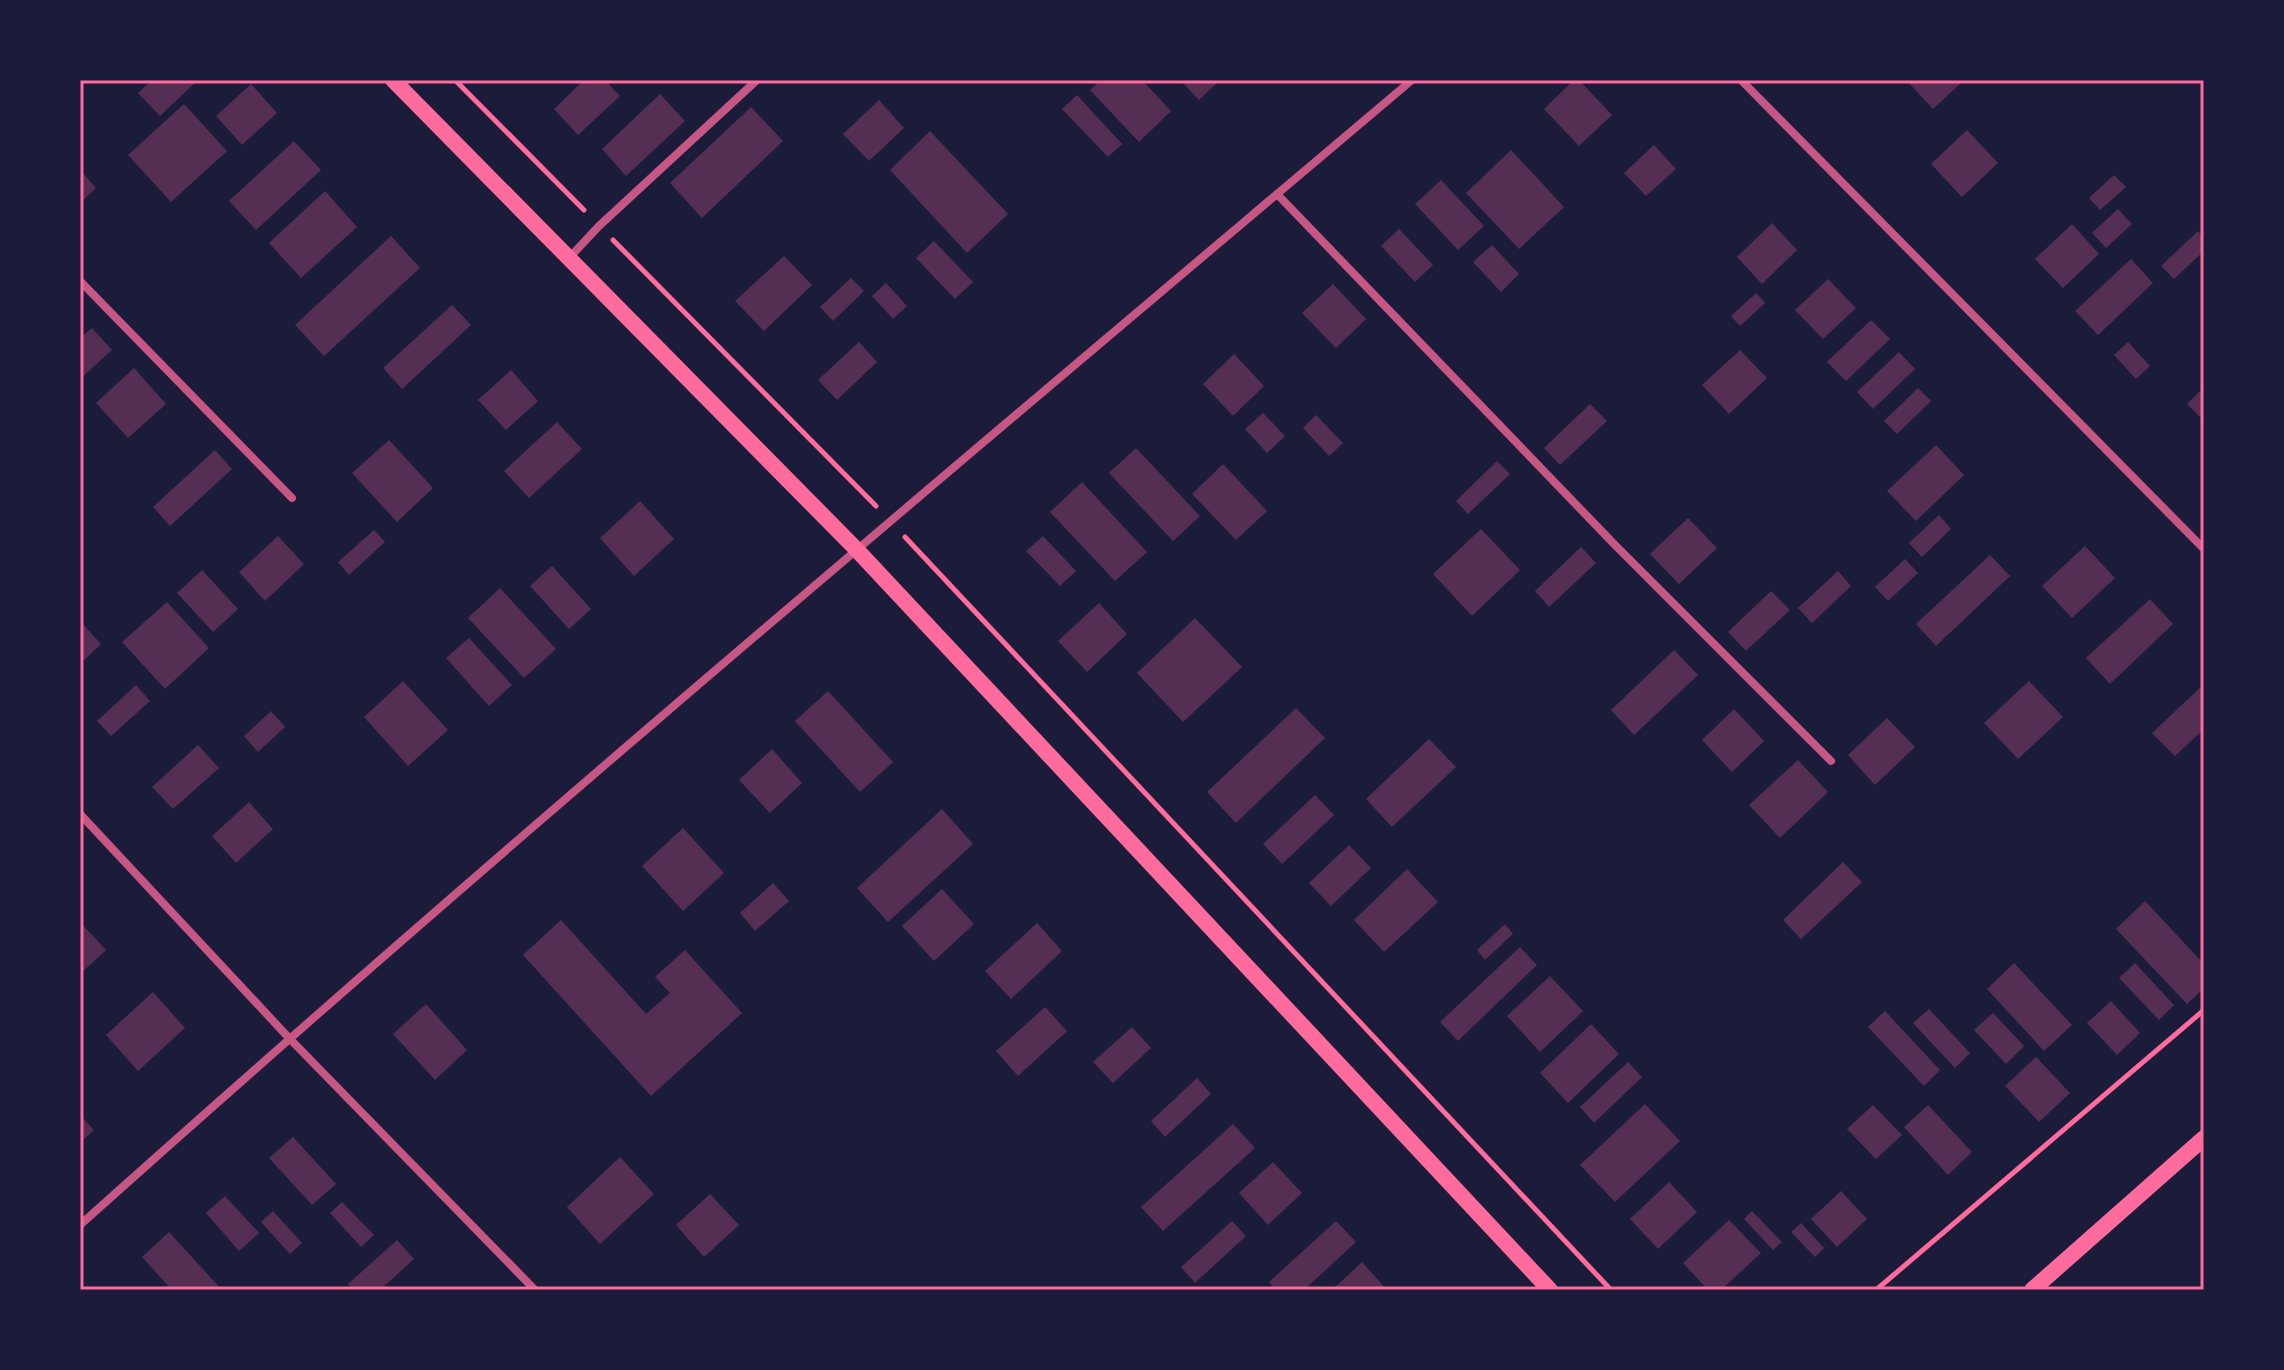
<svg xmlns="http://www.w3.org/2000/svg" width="2284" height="1370" font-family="'Open Sans',sans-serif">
	<rect width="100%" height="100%" fill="#1b1b3a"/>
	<!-- building -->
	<g fill="#542f53">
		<polygon points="152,80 198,80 160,116 138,93"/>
		<polygon points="584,80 605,80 620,96 578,135 554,109"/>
		<polygon points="1101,80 1142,80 1171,111 1139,142 1090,90"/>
		<polygon points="1180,80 1220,80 1199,100"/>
		<polygon points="1574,80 1579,80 1612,115 1579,146 1544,109"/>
		<polygon points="1906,80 1964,80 1933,109"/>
		<polygon points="251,84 277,113 242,145 216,116"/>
		<polygon points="660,94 685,121 626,176 602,149"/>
		<polygon points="1077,95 1122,144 1108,157 1062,109"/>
		<polygon points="879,100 904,128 869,161 843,134"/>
		<polygon points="184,104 227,151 171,202 128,155"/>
		<polygon points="751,107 783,141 702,218 670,183"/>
		<polygon points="1967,130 1998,163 1962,197 1931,164"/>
		<polygon points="930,131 1008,214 967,253 890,170"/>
		<polygon points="294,141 321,170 256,230 229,201"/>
		<polygon points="1654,145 1676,169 1646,196 1624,173"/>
		<polygon points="1511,150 1564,207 1519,249 1466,193"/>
		<polygon points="80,170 96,188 80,203"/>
		<polygon points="2114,175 2126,187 2100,210 2089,198"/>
		<polygon points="1441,180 1484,226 1458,250 1415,204"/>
		<polygon points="325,191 357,227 301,278 269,243"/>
		<polygon points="2118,209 2132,224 2106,248 2092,233"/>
		<polygon points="1772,223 1797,250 1762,284 1737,257"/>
		<polygon points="2072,224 2099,254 2063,288 2035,259"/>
		<polygon points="1399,229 1433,265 1415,282 1381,246"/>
		<polygon points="2198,231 2204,238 2204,251 2174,279 2161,266"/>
		<polygon points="391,236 420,268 324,356 295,325"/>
		<polygon points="934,241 973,282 955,299 916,258"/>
		<polygon points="1492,245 1519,274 1501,292 1473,262"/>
		<polygon points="784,256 812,285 764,331 735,301"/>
		<polygon points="2131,259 2153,283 2098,335 2075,311"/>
		<polygon points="851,278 864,291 833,321 820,307"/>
		<polygon points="1828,279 1856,308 1823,339 1795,310"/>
		<polygon points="886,283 907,306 893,319 872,296"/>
		<polygon points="1333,284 1366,319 1336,348 1302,313"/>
		<polygon points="1756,293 1765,303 1740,326 1731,316"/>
		<polygon points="452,305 471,325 402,389 383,368"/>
		<polygon points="1871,320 1890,339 1846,381 1827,362"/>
		<polygon points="92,328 112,350 80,379 80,338"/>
		<polygon points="859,342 877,362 837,400 818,380"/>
		<polygon points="2128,342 2150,366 2136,379 2114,355"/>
		<polygon points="1740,350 1767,378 1729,414 1702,385"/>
		<polygon points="1899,352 1915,369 1873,409 1857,392"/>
		<polygon points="1234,354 1264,386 1233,416 1203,384"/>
		<polygon points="134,368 166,404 128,438 96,403"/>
		<polygon points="511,370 538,401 506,430 478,400"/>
		<polygon points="2204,387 2204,421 2187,404"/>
		<polygon points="1918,388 1931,401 1897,434 1884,421"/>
		<polygon points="1590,404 1607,421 1560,465 1544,448"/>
		<polygon points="1263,413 1285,436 1267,453 1245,429"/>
		<polygon points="1316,415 1343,443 1329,456 1303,428"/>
		<polygon points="557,422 582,449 529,498 504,471"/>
		<polygon points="389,440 433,488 397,522 352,473"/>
		<polygon points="1936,445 1964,475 1916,521 1887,491"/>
		<polygon points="1136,448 1200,516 1173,541 1109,473"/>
		<polygon points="215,450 232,469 170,526 153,507"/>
		<polygon points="1497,461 1510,474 1468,514 1456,501"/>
		<polygon points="1223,464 1267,511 1236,540 1192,494"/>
		<polygon points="1082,482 1147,552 1115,581 1050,512"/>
		<polygon points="640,501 674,539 634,576 600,538"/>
		<polygon points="1939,515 1951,529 1922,557 1909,543"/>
		<polygon points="1688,518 1717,548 1679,584 1650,554"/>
		<polygon points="1481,529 1520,570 1472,616 1433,574"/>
		<polygon points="374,530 385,542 349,575 338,562"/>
		<polygon points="278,536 304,564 265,601 239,572"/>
		<polygon points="1043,536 1076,571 1060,586 1026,551"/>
		<polygon points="2085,546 2115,578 2072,618 2042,586"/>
		<polygon points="1581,547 1596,563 1549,607 1535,591"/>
		<polygon points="1990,555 2010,576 1936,646 1916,624"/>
		<polygon points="1905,559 1918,573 1888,601 1875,587"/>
		<polygon points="552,566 591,609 569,629 530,586"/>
		<polygon points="202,570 238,609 213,632 177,593"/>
		<polygon points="1838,571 1851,586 1812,623 1798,608"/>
		<polygon points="500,588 556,649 524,678 468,618"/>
		<polygon points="1771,591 1790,610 1746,651 1728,632"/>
		<polygon points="2150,599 2173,624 2110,684 2086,658"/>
		<polygon points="167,602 209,648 165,689 122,642"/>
		<polygon points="1099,603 1127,634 1087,672 1058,641"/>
		<polygon points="1195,618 1242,667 1183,722 1137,673"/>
		<polygon points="80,621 101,644 80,664"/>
		<polygon points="469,638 512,685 489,706 446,658"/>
		<polygon points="1674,650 1698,675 1634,735 1611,710"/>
		<polygon points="403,681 448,730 408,766 364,717"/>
		<polygon points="2029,681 2063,717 2018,759 1984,723"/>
		<polygon points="2204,684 2204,729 2175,756 2152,733"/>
		<polygon points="136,685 150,701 111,736 97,721"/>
		<polygon points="828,691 893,762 860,792 795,721"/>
		<polygon points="1296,708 1325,738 1236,823 1207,792"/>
		<polygon points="1734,709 1764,741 1732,772 1702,740"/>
		<polygon points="271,711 285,727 258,752 244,736"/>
		<polygon points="1887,718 1915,747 1875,785 1848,755"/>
		<polygon points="1429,739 1456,767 1392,827 1366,799"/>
		<polygon points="198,745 219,768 173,809 152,787"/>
		<polygon points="772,749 802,783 770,813 739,780"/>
		<polygon points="1798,760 1828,792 1780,838 1749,805"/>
		<polygon points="1315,795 1334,815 1282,864 1263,844"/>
		<polygon points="249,802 273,829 236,863 212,836"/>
		<polygon points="942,809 973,844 888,922 857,888"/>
		<polygon points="683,828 724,873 683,911 642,866"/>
		<polygon points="1349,845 1371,868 1331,906 1309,883"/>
		<polygon points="1843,862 1862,882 1801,939 1783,920"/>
		<polygon points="1407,869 1438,902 1384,952 1354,920"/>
		<polygon points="773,883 789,901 755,931 740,913"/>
		<polygon points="942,889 974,924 934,961 902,926"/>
		<polygon points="2145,901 2204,964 2204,988 2187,1004 2116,929"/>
		<polygon points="561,920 646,1014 670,993 655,977 685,950 742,1013 651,1096 523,955"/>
		<polygon points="80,922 106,950 80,974"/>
		<polygon points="1037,923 1062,951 1011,999 985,971"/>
		<polygon points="1505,924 1513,934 1485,960 1477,950"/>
		<polygon points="1520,947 1537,965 1458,1041 1440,1022"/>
		<polygon points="2014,963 2072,1025 2044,1051 1987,989"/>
		<polygon points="2135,963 2174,1005 2159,1020 2119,978"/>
		<polygon points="1550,976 1583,1011 1540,1052 1507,1016"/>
		<polygon points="153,992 185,1028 138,1071 106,1035"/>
		<polygon points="2111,1001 2140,1033 2117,1055 2087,1023"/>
		<polygon points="426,1004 467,1050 435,1080 393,1034"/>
		<polygon points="1045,1007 1067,1031 1018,1076 996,1051"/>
		<polygon points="1929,1009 1970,1053 1955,1068 1913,1023"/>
		<polygon points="1885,1011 1940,1070 1924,1086 1868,1027"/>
		<polygon points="1993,1013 2024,1046 2006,1064 1974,1030"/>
		<polygon points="1591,1024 1619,1054 1568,1103 1540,1073"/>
		<polygon points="1132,1027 1151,1048 1113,1083 1093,1062"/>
		<polygon points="2036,1057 2070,1093 2039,1122 2005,1086"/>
		<polygon points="1628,1062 1642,1077 1594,1123 1580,1107"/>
		<polygon points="1197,1078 1211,1094 1165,1137 1151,1121"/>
		<polygon points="1645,1104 1680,1141 1615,1202 1580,1165"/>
		<polygon points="1873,1105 1902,1135 1876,1159 1847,1129"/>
		<polygon points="1928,1105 1972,1152 1948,1175 1904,1127"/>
		<polygon points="80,1115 94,1130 80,1143"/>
		<polygon points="1233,1124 1255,1148 1163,1231 1141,1207"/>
		<polygon points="293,1137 336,1184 312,1205 269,1158"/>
		<polygon points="620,1157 654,1194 600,1244 567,1207"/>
		<polygon points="1273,1162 1302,1193 1268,1225 1239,1193"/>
		<polygon points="1669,1182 1697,1212 1658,1249 1630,1219"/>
		<polygon points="1841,1191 1867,1219 1837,1247 1811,1219"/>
		<polygon points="710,1194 739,1225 704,1257 676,1225"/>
		<polygon points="225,1196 259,1233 239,1251 206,1213"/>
		<polygon points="342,1202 374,1235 361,1247 330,1213"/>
		<polygon points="273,1211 302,1243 290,1254 261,1222"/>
		<polygon points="1752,1211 1782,1242 1773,1250 1744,1219"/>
		<polygon points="1729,1220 1761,1253 1721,1290 1708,1290 1683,1263"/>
		<polygon points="1232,1221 1246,1236 1195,1283 1181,1267"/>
		<polygon points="1336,1221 1356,1242 1304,1290 1276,1290 1269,1282"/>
		<polygon points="1801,1223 1824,1248 1815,1257 1791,1232"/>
		<polygon points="169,1232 222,1290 172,1290 142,1257"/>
		<polygon points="397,1240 414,1259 380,1290 353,1290 348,1284"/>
		<polygon points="1362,1262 1387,1290 1332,1290"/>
	</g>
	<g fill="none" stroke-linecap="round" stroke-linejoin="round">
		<!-- path -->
		<g stroke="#ff6b9d" stroke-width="5">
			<polyline points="455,80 584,210"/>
			<polyline points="613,240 876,506"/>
			<polyline points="905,537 1611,1290"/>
			<polyline points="1876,1290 2204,1010"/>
		</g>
		<!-- minor -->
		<g stroke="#c65784" stroke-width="8">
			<polyline points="1741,80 2204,549"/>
			<polyline points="1277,194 1615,545 1831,761"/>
			<polyline points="569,258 599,226 757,80"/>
			<polyline points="80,281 292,498"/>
			<polyline points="80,814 289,1038 535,1290"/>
			<path d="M80 1225C516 834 965 458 1412 80"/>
		</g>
		<!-- secondary -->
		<g stroke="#ff6b9d" stroke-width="16">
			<polyline points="393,80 856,549 1550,1290"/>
			<polyline points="2032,1290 2204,1138"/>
		</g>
	</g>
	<!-- border -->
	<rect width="2284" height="1370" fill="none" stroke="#1b1b3a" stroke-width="164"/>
	<rect x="82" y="82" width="2120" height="1206" fill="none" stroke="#ff6b9d" stroke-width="3"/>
</svg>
